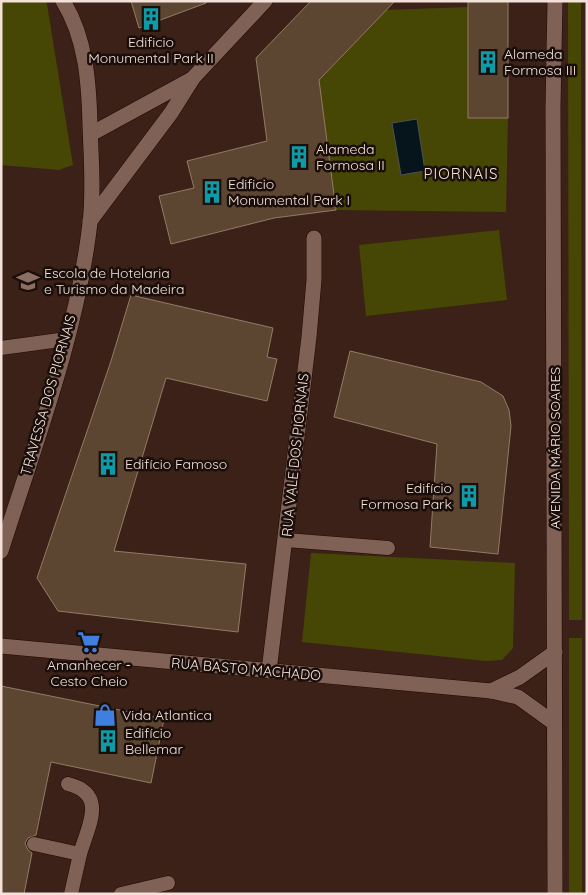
<svg xmlns="http://www.w3.org/2000/svg" width="588" height="895" font-family="Quicksand,sans-serif">
	<rect width="100%" height="100%" fill="#3b2117"/>
	<!-- green -->
	<g fill="#464704">
		<polygon points="1,1 45,1 47,4 73,165 59,170 1,165"/>
		<polygon points="568,1 581,1 582,620 569,620"/>
		<polygon points="468,7 468,118 508,118 506,212 336,210 319,80 386,10"/>
		<polygon points="499,230 507,300 366,316 359,245"/>
		<polygon points="311,553 515,563 513,648 502,660 486,661 302,642"/>
		<rect x="569" y="638" width="13" height="256"/>
	</g>
	<!-- water -->
	<polygon fill="#06151c" stroke="#4d5255" points="417,119 425,171 401,175 392,123"/>
	<!-- building -->
	<g fill="#5c4631" stroke="#937b65">
		<polygon points="131,1 205,1 206,3 139,28"/>
		<polygon points="311,1 395,1 319,80 336,210 274,218 171,244 159,196 194,188 187,161 267,141 256,58"/>
		<rect x="468" y="1" width="40" height="117"/>
		<polygon points="131,295 273,328 267,357 277,359 267,401 166,378 114,551 246,564 238,632 58,611 37,578 111,361"/>
		<polygon points="350,351 481,382 503,396 509,410 511,426 498,554 430,547 437,444 334,417"/>
		<polygon points="1,686 164,719 151,783 51,762 36,835 28,838 25,843 28,850 32,853 24,894 1,894"/>
	</g>
	<g fill="none" stroke-linecap="round" stroke-linejoin="round">
		<defs>
			<g id="lane">
				<polyline points="1,348 67,339"/>
				<polyline points="286,540 388,548"/>
				<path d="M68 784C108 794 88 826 80 854"/>
				<polyline points="34,844 80,854 71,894"/>
				<polyline points="121,894 168,883"/>
			</g>
			<g id="street">
				<polyline points="91,134 190,80"/>
				<polyline points="90,221 171,113 193,78 265,1"/>
				<path d="M1 551C35 444 77 335 90 223 94 191 91 157 90 125 89 83 86 38 63 1"/>
				<polyline points="1,646 491,691 518,697 554,723"/>
				<polyline points="269,671 309,337 314,280 314,238"/>
				<polyline points="491,691 520,677 555,652"/>
			</g>
			<polyline id="secondary" points="555,894 553,107 555,1"/>
		</defs>
		<!-- lane casing -->
		<use href="#lane" stroke="#210903" stroke-width="15"/>
		<!-- street casing -->
		<use href="#street" stroke="#210903" stroke-width="16"/>
		<!-- secondary casing -->
		<use href="#secondary" stroke="#210903" stroke-width="16"/>
		<!-- lane -->
		<use href="#lane" stroke="#806156" stroke-width="14"/>
		<!-- street -->
		<use href="#street" stroke="#806156" stroke-width="15"/>
		<!-- secondary -->
		<use href="#secondary" stroke="#806156" stroke-width="15"/>
	</g>
	<!-- icons -->
	<defs>
		<symbol id="building-bare" viewBox="-9 -9 18 18"><path d="M-4-6H4V6H1V3H-1V6H-4ZM-2.5-4.3h1.7v1.8h-1.7ZM.8-4.3h1.7v1.8H.8ZM-2.5-1h1.7V.8h-1.7ZM.8-1h1.7V.8H.8Z" fill="#0f9aa8" stroke="#1a0e0a" stroke-width="2.5" paint-order="stroke"/></symbol>
		<symbol id="school-bare" viewBox="-9 -9 18 18"><path d="M0-5L7-2L0 1L-7-2ZM-4 1L0 2.5L4 1V4Q0 6-4 4Z" fill="#8d6e63" stroke="#1a0e0a" stroke-width="2.5" paint-order="stroke"/></symbol>
		<symbol id="supermarket-bare" viewBox="-9 -9 18 18"><path d="M-6-5.5h2.5l.6 2H6L4.5 2H-2.5L-4.4-4H-6ZM-1.5 3.2a1.3 1.3 0 1 0 .1 0ZM3 3.2a1.3 1.3 0 1 0 .1 0Z" fill="#3f7fe0" stroke="#1a0e0a" stroke-width="2.5" paint-order="stroke"/></symbol>
		<symbol id="shop-bare" viewBox="-9 -9 18 18"><path d="M-5-2.5h2.3a2.7 3.5 0 0 1 5.4 0H5L5.5 6h-11ZM-1.5-2.5h3a1.5 2.3 0 0 0-3 0Z" fill="#3f7fe0" stroke="#1a0e0a" stroke-width="2.5" paint-order="stroke"/></symbol>
	</defs>
	<g fill-rule="evenodd">
		<use href="#building-bare" x="135" y="3" width="32" height="32"/>
		<use href="#building-bare" x="472" y="46" width="32" height="32"/>
		<use href="#building-bare" x="283" y="141" width="32" height="32"/>
		<use href="#building-bare" x="196" y="176" width="32" height="32"/>
		<use href="#school-bare" x="12" y="265" width="32" height="32"/>
		<use href="#building-bare" x="92" y="448" width="32" height="32"/>
		<use href="#building-bare" x="453" y="480" width="32" height="32"/>
		<use href="#supermarket-bare" x="73" y="626" width="32" height="32"/>
		<use href="#shop-bare" x="89" y="699" width="32" height="32"/>
		<use href="#building-bare" x="92" y="725" width="32" height="32"/>
	</g>
	<g text-anchor="middle" dominant-baseline="central" stroke-width="5" stroke-linejoin="round" paint-order="stroke">
		<!-- poi labels -->
		<g font-size="14" fill="#f3e1da" stroke="#1a0e0a" text-anchor="start">
			<text x="151" y="42" text-anchor="middle">Edificio<tspan x="151" dy="16">Monumental Park II</tspan></text>
			<text x="504" y="54">Alameda<tspan x="504" dy="16">Formosa III</tspan></text>
			<text x="316" y="149">Alameda<tspan x="316" dy="16">Formosa II</tspan></text>
			<text x="228" y="184">Edificio<tspan x="228" dy="16">Monumental Park I</tspan></text>
			<text x="44" y="273">Escola de Hotelaria<tspan x="44" dy="16">e Turismo da Madeira</tspan></text>
			<text x="125" y="464">Edifício Famoso</text>
			<text x="452" y="488" text-anchor="end">Edifício<tspan x="452" dy="16">Formosa Park</tspan></text>
			<text x="89" y="665" text-anchor="middle">Amanhecer -<tspan x="89" dy="16">Cesto Cheio</tspan></text>
			<text x="122" y="715">Vida Atlantica</text>
			<text x="125" y="733">Edifício<tspan x="125" dy="16">Bellemar</tspan></text>
		</g>
		<!-- street labels -->
		<g font-size="14" fill="#f3e1da" stroke="#1a0e0a">
			<text transform="translate(48 395) rotate(-74)">TRAVESSA DOS PIORNAIS</text>
			<text transform="translate(555 448) rotate(-90)">AVENIDA MÁRIO SOARES</text>
			<text transform="translate(295 455) rotate(-84)">RUA VALE DOS PIORNAIS</text>
			<text transform="translate(246 669) rotate(5)">RUA BASTO MACHADO</text>
		</g>
		<!-- neighbourhood labels -->
		<g font-size="15" letter-spacing="1" fill="#f3e1da" stroke="#1a0e0a">
			<text x="461" y="173">PIORNAIS</text>
		</g>
	</g>
	<!-- border -->
	<rect width="588" height="895" fill="none" stroke="#f3e1da" stroke-width="5"/>
</svg>
